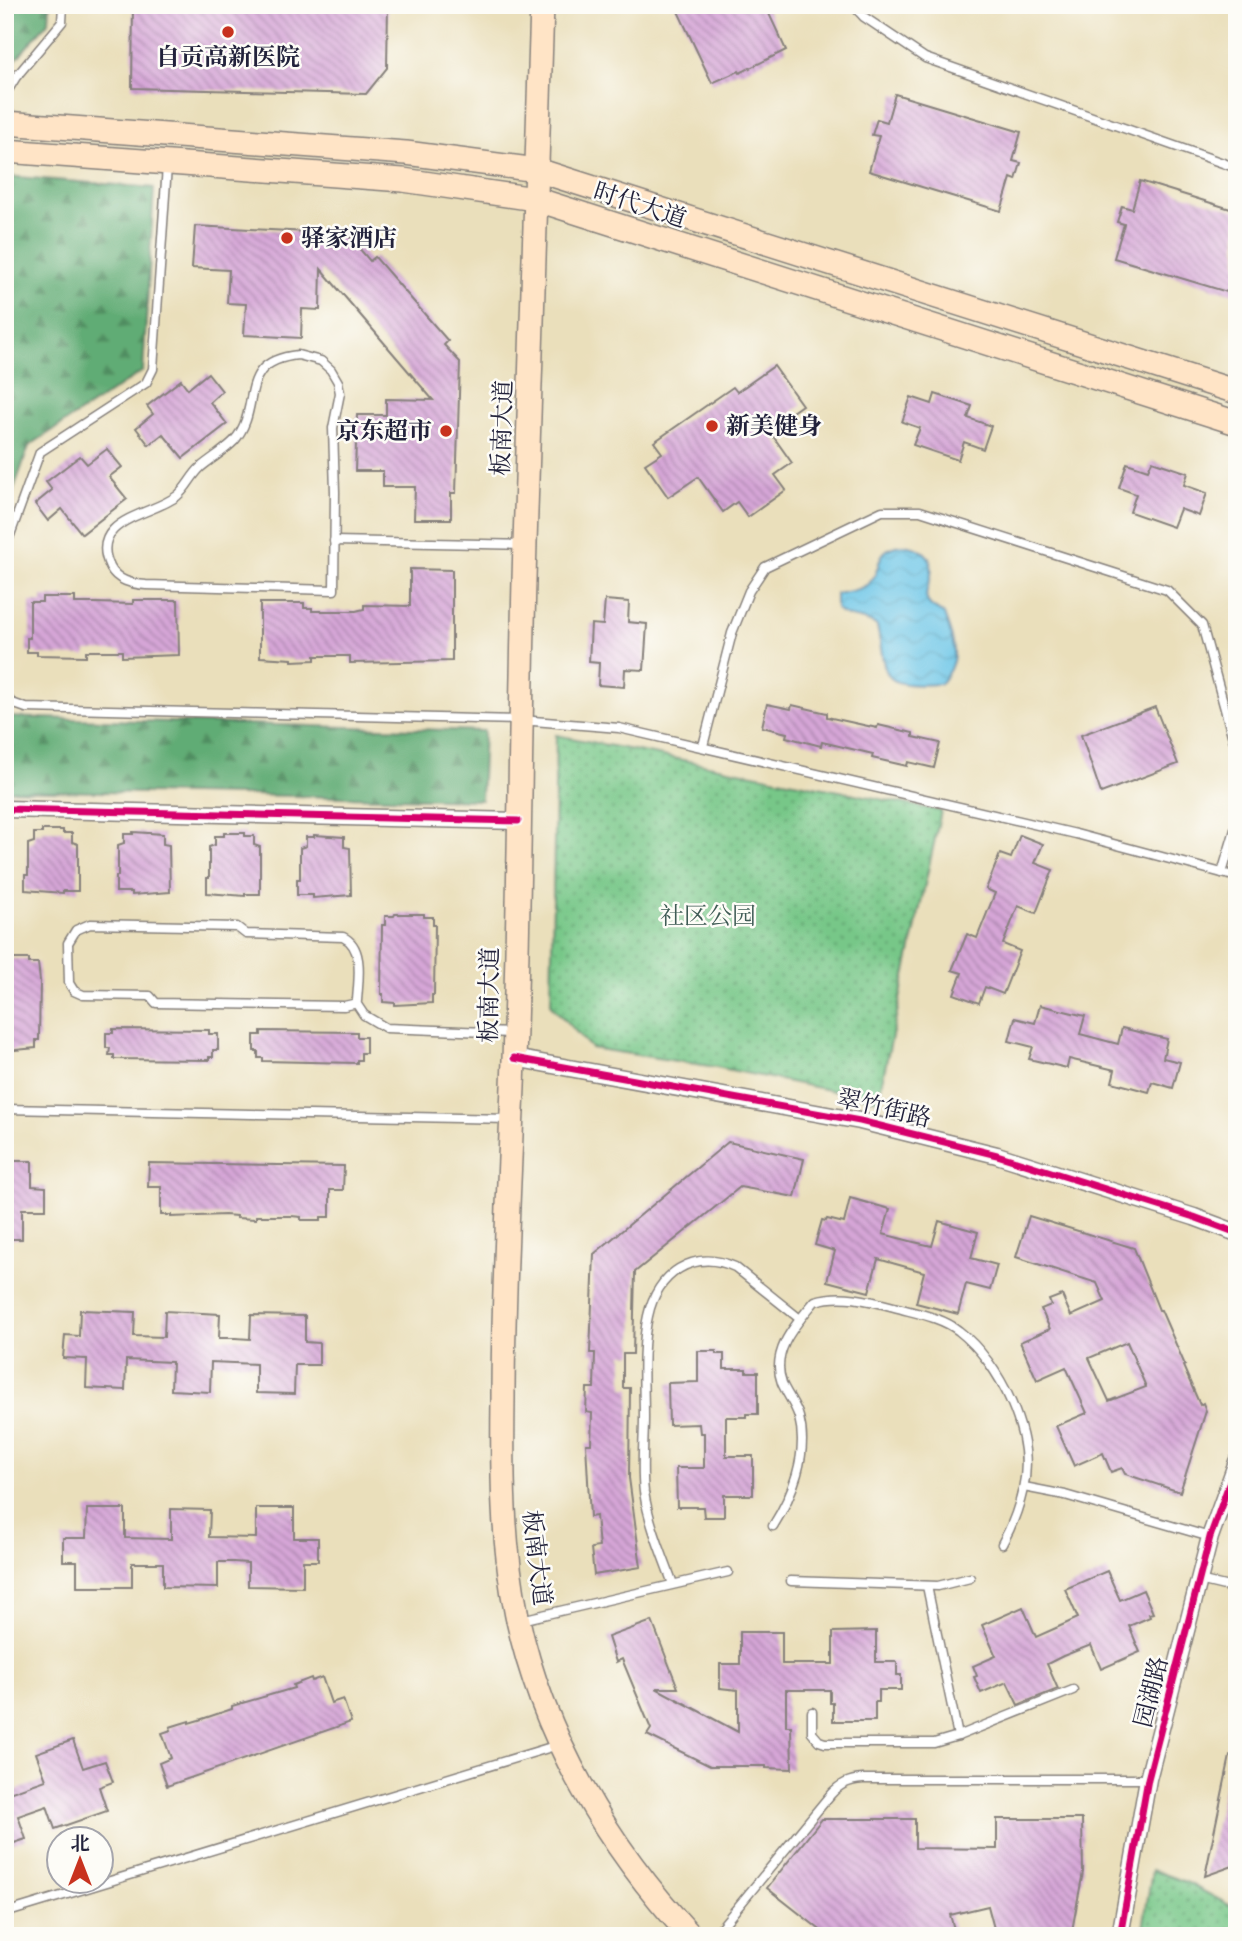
<svg xmlns="http://www.w3.org/2000/svg" width="1242" height="1941" font-family="'IM FELL Great Primer','Noto Serif SC',serif">
	<defs>
		<pattern id="forest-firs" width="22" height="20" patternUnits="userSpaceOnUse" patternTransform="scale(1.75)"><rect width="22" height="20" fill="#61ac74"/><path d="M5 1l3.5 6h-7zM16 11l3.5 6h-7z" fill="#508c60"/></pattern>
		<pattern id="park-dots" width="8" height="8" patternUnits="userSpaceOnUse" patternTransform="scale(1.75)"><rect width="8" height="8" fill="#77c788"/><path d="M2 2h.1M6 6h.1" fill="none" stroke="#61a170" stroke-width="1.8" stroke-linecap="round"/></pattern>
		<pattern id="water-waves" width="16" height="10" patternUnits="userSpaceOnUse" patternTransform="scale(1.75)"><rect width="16" height="10" fill="#69c5e7"/><path d="M0 5q4-4 8 0t8 0" fill="none" stroke="#5ba9c7"/></pattern>
		<pattern id="building-back-hatch" width="6" height="6" patternUnits="userSpaceOnUse" patternTransform="scale(1.75)"><rect width="6" height="6" fill="#d6a6d7"/><path d="M-1 5l2 2M0 0l6 6M5-1l2 2" fill="none" stroke="#ad87b0"/></pattern>
	</defs>
	<rect width="100%" height="100%" fill="#fdfcf7"/>
	<filter id="ink" filterUnits="userSpaceOnUse"><feTurbulence type="fractalNoise" baseFrequency=".0143" numOctaves="2"/><feDisplacementMap in="SourceGraphic" scale="14" xChannelSelector="R" yChannelSelector="G"/><feConvolveMatrix kernelMatrix="1 2 1 2 8 2 1 2 1" color-interpolation-filters="sRGB"/></filter>
	<filter id="wash" filterUnits="userSpaceOnUse"><feTurbulence type="fractalNoise" baseFrequency=".00686" numOctaves="4" result="noise"/><feDisplacementMap in="SourceGraphic" scale="28" xChannelSelector="R" yChannelSelector="G"/><feGaussianBlur stdDeviation="1.57" result="paint"/><feColorMatrix in="noise" values="0 0 0 0 0 0 0 0 0 0 0 0 0 0 0 0 0 1.4 0 .05"/><feComposite in="paint" operator="in"/></filter>
	<g filter="url(#wash)">
		<rect width="100%" height="100%" fill="#eadfbb"/>
		<!-- forest -->
		<g fill="url(#forest-firs)" stroke="#426758" stroke-width="2">
			<polygon points="5,5 50,5 49,21 5,72"/>
			<polygon points="5,176 154,188 143,371 29,446 5,515"/>
			<polygon points="5,717 484,731 481,800 5,790"/>
		</g>
		<!-- park -->
		<g fill="url(#park-dots)" stroke="#4c7462" stroke-width="2">
			<polygon points="556,735 941,811 878,1100 716,1067 591,1048 551,1005"/>
			<polygon points="1152,1870 1188,1883 1237,1909 1237,1936 1142,1936"/>
		</g>
		<!-- water -->
		<path fill="url(#water-waves)" stroke="#467491" stroke-width="2" d="M902 545C925 547 937 558 929 583 927 588 925 594 927 600 929 607 938 610 944 614 954 643 962 659 940 684 876 688 888 677 877 626 864 616 848 621 836 609V594C846 592 859 591 868 584 885 569 871 549 902 545Z"/>
		<g id="blocks">
			<!-- building -->
			<g fill="url(#building-back-hatch)" fill-rule="evenodd">
				<polygon points="133,5 388,5 387,68 366,94 132,88"/>
				<polygon points="675,5 765,5 786,50 740,73 739,71 712,83"/>
				<polygon points="895,94 1021,132 1013,161 1021,163 1016,180 1011,178 1001,211 869,171 879,136 872,135 877,119 887,122"/>
				<polygon points="1140,181 1237,211 1237,295 1114,258 1124,224 1117,222 1122,206 1132,209"/>
				<polygon points="195,226 347,234 370,261 375,257 448,341 444,345 460,362 456,493 451,493 451,519 414,519 415,487 383,487 383,471 355,471 357,415 386,415 386,399 433,400 321,269 320,310 302,309 301,338 244,335 246,304 227,303 229,270 192,268"/>
				<polygon points="774,366 802,405 768,429 792,463 775,475 786,490 748,517 737,502 723,512 698,477 668,497 645,464 662,453 654,442 733,387 737,392"/>
				<polygon points="208,373 222,391 210,402 227,424 183,458 163,434 149,445 136,428 153,414 147,406 181,380 188,389"/>
				<polygon points="935,394 972,406 968,418 991,426 983,449 964,442 958,460 913,445 920,428 902,422 911,397 932,404"/>
				<polygon points="107,449 122,467 109,477 127,499 82,534 62,509 48,521 35,504 52,490 46,482 80,456 87,464"/>
				<polygon points="1152,461 1188,473 1184,485 1207,493 1199,516 1180,509 1173,527 1130,512 1136,494 1119,488 1127,463 1148,470"/>
				<polygon points="410,569 452,570 452,661 350,663 350,656 315,656 315,660 292,661 292,659 260,657 260,603 304,603 304,608 312,608 312,611 356,611 364,609 364,605 410,606"/>
				<polygon points="42,597 75,597 75,603 94,603 133,604 133,600 178,600 179,655 122,657 122,651 86,651 86,656 37,655 37,652 27,652 27,638 30,638 30,602 42,602"/>
				<polygon points="605,600 629,602 628,622 647,624 644,670 625,669 624,687 598,685 599,663 589,662 591,624 603,625"/>
				<polygon points="767,704 791,709 792,705 827,713 827,717 877,728 878,725 913,733 913,737 940,743 934,768 908,762 907,766 872,758 873,754 822,742 821,746 786,737 787,733 762,727"/>
				<polygon points="1155,707 1178,764 1101,793 1081,735"/>
				<polygon points="42,830 63,830 63,833 72,833 72,842 78,844 78,891 63,891 63,893 25,890 25,875 28,875 28,844 34,842 34,833 42,833"/>
				<polygon points="133,832 163,834 163,844 169,845 170,892 132,895 132,892 116,892 116,876 118,876 118,845 124,843 124,834 133,834"/>
				<polygon points="224,833 245,833 245,836 254,836 254,845 260,847 260,894 245,894 245,896 207,893 207,878 209,878 209,847 215,845 215,836 224,836"/>
				<polygon points="314,835 344,837 344,847 350,848 351,895 313,898 313,895 297,895 297,879 300,879 300,848 306,846 306,837 314,837"/>
				<polygon points="1020,835 1043,844 1035,863 1053,870 1036,913 1018,906 1003,944 1020,951 1003,994 985,987 979,1003 954,994 962,973 952,970 967,934 977,938 995,893 986,889 1000,854 1011,858"/>
				<polygon points="395,914 424,914 424,917 433,917 433,925 435,925 434,995 432,995 432,1003 395,1005 395,1003 383,1002 383,994 381,994 382,925 385,925 385,916 394,916"/>
				<polygon points="5,959 29,959 29,963 38,963 40,981 39,1040 36,1040 36,1048 5,1051"/>
				<polygon points="1040,1005 1085,1016 1080,1034 1118,1044 1122,1028 1167,1039 1163,1058 1180,1062 1173,1088 1152,1082 1149,1092 1112,1082 1115,1070 1069,1059 1067,1068 1029,1059 1033,1047 1009,1041 1015,1018 1035,1023"/>
				<polygon points="113,1029 209,1030 209,1034 218,1034 218,1050 213,1050 213,1057 209,1057 209,1060 114,1059 114,1055 109,1055 110,1048 106,1048 106,1033 113,1033"/>
				<polygon points="261,1031 357,1032 357,1037 366,1037 366,1053 361,1053 361,1060 357,1060 357,1063 263,1061 263,1058 258,1058 258,1051 254,1051 254,1035 261,1035"/>
				<polygon points="728,1142 804,1159 795,1197 740,1187 635,1272 633,1354 623,1354 623,1388 630,1388 629,1478 641,1567 594,1575 591,1548 599,1547 596,1516 590,1517 586,1444 591,1444 592,1413 586,1412 587,1388 594,1388 595,1353 590,1353 594,1254"/>
				<polygon points="5,1161 32,1161 32,1186 46,1187 46,1209 22,1209 22,1239 5,1239"/>
				<polygon points="149,1163 344,1166 343,1190 330,1190 330,1217 321,1217 321,1220 301,1220 301,1217 291,1216 256,1216 256,1219 236,1218 236,1216 225,1215 171,1217 171,1215 161,1215 161,1187 148,1187"/>
				<polygon points="850,1198 890,1209 883,1234 914,1242 932,1246 939,1221 978,1232 971,1258 997,1265 990,1290 966,1284 958,1314 916,1303 924,1272 878,1259 869,1292 827,1281 835,1251 815,1245 822,1220 826,1221 827,1219 844,1223"/>
				<path d="M1029 1216 1134 1248 1159 1310H1161L1185 1365 1183 1366 1200 1405 1203 1403 1206 1411 1180 1492 1125 1474 1122 1468 1111 1472 1103 1453 1074 1466 1056 1426 1087 1413 1066 1367 1037 1380 1020 1342 1050 1329 1041 1309 1051 1305 1049 1300 1062 1295 1071 1316 1105 1301 1097 1283 1016 1257ZM1127 1342 1146 1387 1109 1401 1089 1358Z"/>
				<polygon points="80,1310 135,1312 134,1336 164,1337 165,1311 220,1314 219,1338 235,1338 250,1339 251,1315 305,1316 305,1342 319,1343 319,1365 295,1365 294,1394 256,1393 256,1364 211,1362 210,1392 171,1390 172,1362 126,1360 125,1390 86,1388 87,1359 63,1358 65,1335 79,1336"/>
				<polygon points="698,1351 716,1351 716,1354 724,1354 724,1369 746,1369 746,1372 758,1372 758,1414 746,1414 746,1417 726,1417 726,1456 753,1456 753,1495 724,1495 724,1517 704,1517 703,1507 677,1507 676,1468 704,1468 704,1433 700,1433 699,1424 669,1425 668,1383 698,1382"/>
				<polygon points="256,1508 294,1508 294,1538 318,1538 318,1561 303,1561 303,1587 248,1586 248,1563 233,1562 218,1562 218,1588 163,1587 163,1563 132,1563 132,1587 77,1587 77,1561 63,1561 63,1538 86,1538 87,1509 125,1509 125,1538 171,1539 171,1509 210,1510 209,1537 256,1538"/>
				<polygon points="1107,1571 1120,1600 1143,1590 1153,1613 1149,1614 1150,1617 1129,1626 1140,1652 1101,1669 1091,1645 1063,1656 1047,1664 1058,1689 1018,1705 1007,1682 981,1693 974,1677 977,1676 973,1666 996,1656 982,1625 1023,1607 1036,1637 1056,1628 1078,1618 1065,1589"/>
				<polygon points="652,1621 678,1688 656,1688 738,1732 738,1690 720,1688 720,1664 740,1664 740,1632 782,1632 782,1664 833,1664 833,1632 876,1631 876,1662 897,1662 897,1675 901,1675 901,1690 879,1690 879,1702 875,1702 875,1721 833,1721 833,1703 830,1703 830,1690 786,1690 786,1726 791,1726 792,1769 766,1768 766,1766 710,1766 647,1735 651,1729 622,1659 616,1662 608,1637"/>
				<polygon points="322,1677 331,1703 343,1699 351,1722 167,1786 159,1763 171,1758 162,1733 171,1730 170,1727 189,1721 189,1723 199,1720 232,1709 232,1706 294,1688 293,1685 311,1678 312,1681"/>
				<polygon points="73,1740 83,1768 105,1761 113,1782 99,1787 107,1811 55,1829 47,1806 18,1816 26,1839 5,1846 5,1787 7,1787 9,1793 46,1780 36,1753"/>
				<polygon points="1230,1756 1237,1757 1237,1859 1233,1858 1233,1866 1205,1876"/>
				<polygon points="822,1819 915,1819 915,1848 997,1849 997,1819 1082,1819 1083,1872 1071,1936 996,1936 988,1906 950,1915 956,1936 828,1936 767,1888"/>
			</g>
		</g>
	</g>
	<g filter="url(#ink)">
		<use href="#blocks" fill-opacity="0" stroke="#86807b" stroke-width="2"/>
		<g fill="none" stroke-linecap="round" stroke-linejoin="round">
			<defs>
				<g id="service">
					<polyline points="853,5 864,17 925,58 1237,168"/>
					<polyline points="5,95 16,77 62,22 63,5"/>
					<path d="M298 355 321 361 331 370 338 382 340 393 333 428 335 492 334 590 146 585C132 584 117 581 110 567 87 519 153 515 177 496 187 488 191 476 201 467 212 458 224 451 234 441 264 407 234 362 298 355Z"/>
					<polyline points="334,541 524,545"/>
					<polyline points="5,549 40,452 146,383 153,369 167,166"/>
					<polyline points="5,695 12,703 26,708 521,720 619,728 1076,834 1237,877"/>
					<polyline points="703,746 732,633 749,591 765,567 882,511 920,511 1167,590 1202,625 1237,753"/>
					<polyline points="1222,873 1237,823"/>
					<path d="M90 924 237 927 246 934 343 937C365 947 358 981 357 1001L353 1004 344 1006 156 1003 150 996 83 995 74 991 69 983 68 943 76 930Z"/>
					<polyline points="356,1003 364,1015 386,1028 511,1033"/>
					<polyline points="5,1109 510,1119"/>
					<polyline points="1024,1487 1065,1495 1210,1537"/>
					<path d="M773 1526C792 1496 809 1454 799 1417 796 1405 787 1395 782 1383 770 1351 796 1324 815 1301 841 1293 868 1300 894 1307 915 1313 942 1317 959 1331 1000 1363 1036 1436 1023 1489 1019 1507 1011 1528 1002 1544"/>
					<polyline points="1199,1580 1237,1589"/>
					<polyline points="791,1581 938,1586 970,1578"/>
					<path d="M673 1584C662 1554 649 1524 644 1492 641 1468 644 1442 644 1418 644 1386 641 1347 648 1316 657 1274 693 1248 735 1267L800 1319"/>
					<polyline points="927,1586 958,1736 1073,1690"/>
					<polyline points="521,1620 728,1572"/>
					<polyline points="812,1712 812,1733 819,1741 825,1743 934,1743 958,1736"/>
					<polyline points="5,1913 558,1745"/>
					<path d="M714 1936 831 1794C840 1784 849 1780 863 1779H1148"/>
				</g>
				<g id="minor">
					<polyline points="5,809 518,821"/>
					<polyline points="514,1058 860,1121 997,1155 1194,1217 1237,1233"/>
					<polyline points="1120,1936 1148,1779 1210,1537 1237,1462"/>
				</g>
				<g id="secondary">
					<path d="M542 5C537 184 530 363 525 543 520 715 520 888 514 1060 510 1173 503 1286 503 1398 502 1472 502 1544 517 1616 543 1737 608 1847 691 1936"/>
					<polyline points="5,123 406,153 537,170 1237,392"/>
					<polyline points="5,151 403,180 535,199 1237,423"/>
				</g>
			</defs>
			<!-- service casing -->
			<use href="#service" stroke="#86807b" stroke-width="11"/>
			<!-- minor casing -->
			<use href="#minor" stroke="#86807b" stroke-width="19"/>
			<!-- secondary casing -->
			<use href="#secondary" stroke="#86807b" stroke-width="26"/>
			<!-- service -->
			<use href="#service" stroke="#fff" stroke-width="8"/>
			<!-- minor -->
			<use href="#minor" stroke="#fff" stroke-width="16"/>
			<!-- secondary -->
			<use href="#secondary" stroke="#ffe4c6" stroke-width="23"/>
			<defs>
				<g id="cycleway">
					<polyline points="5,809 518,821"/>
					<polyline points="514,1058 860,1121 997,1155 1194,1217 1237,1233"/>
					<polyline points="1120,1936 1148,1779 1210,1537 1237,1462"/>
				</g>
			</defs>
			<!-- cycleway casing -->
			<use href="#cycleway" stroke="#fdfcf7" stroke-width="11"/>
			<!-- cycleway -->
			<use href="#cycleway" stroke="#d6006c" stroke-width="7"/>
		</g>
	</g>
	<!-- markers -->
	<g fill="#c8321e" stroke="#fdfcf7" stroke-width="2.5">
		<circle cx="228" cy="32" r="7"/>
		<circle cx="287" cy="238" r="7"/>
		<circle cx="712" cy="426" r="7"/>
		<circle cx="446" cy="431" r="7"/>
	</g>
	<g text-anchor="middle" dominant-baseline="central" stroke-width="5" stroke-linejoin="round" paint-order="stroke">
		<!-- poi labels -->
		<g font-size="24" font-weight="bold" fill="#22223b" stroke="#fdfcf7" text-anchor="start">
			<text x="228" y="57" text-anchor="middle">自贡高新医院</text>
			<text x="301" y="238">驿家酒店</text>
			<text x="726" y="426">新美健身</text>
			<text x="432" y="431" text-anchor="end">京东超市</text>
		</g>
		<!-- street labels -->
		<g font-size="24" fill="#22223b" stroke="#fdfcf7">
			<text transform="translate(640 205) rotate(18)">时代大道</text>
			<text transform="translate(502 428) rotate(-88)">板南大道</text>
			<text transform="translate(489 995) rotate(-89)">板南大道</text>
			<text transform="translate(884 1108) rotate(13)">翠竹街路</text>
			<text transform="translate(537 1558) rotate(83)">板南大道</text>
			<text transform="translate(1151 1692) rotate(-76)">园湖路</text>
		</g>
		<!-- park labels -->
		<g font-size="24" fill="#405c56" stroke="#fdfcf7">
			<text x="708" y="916">社区公园</text>
		</g>
	</g>
	<!-- margin -->
	<rect width="1242" height="1941" fill="none" stroke="#fdfcf7" stroke-width="28"/>
	<!-- north arrow -->
	<g transform="translate(80 1860)"><circle r="33" fill="#fdfcf7" stroke="#a5a5ac" stroke-width="2"/>
	<path d="M0-5L12 26L0 18L-12 26Z" fill="#c8321e"/>
	<text y="-10" font-size="19" font-weight="bold" text-anchor="middle" fill="#22223b">北</text>
	</g>
</svg>
